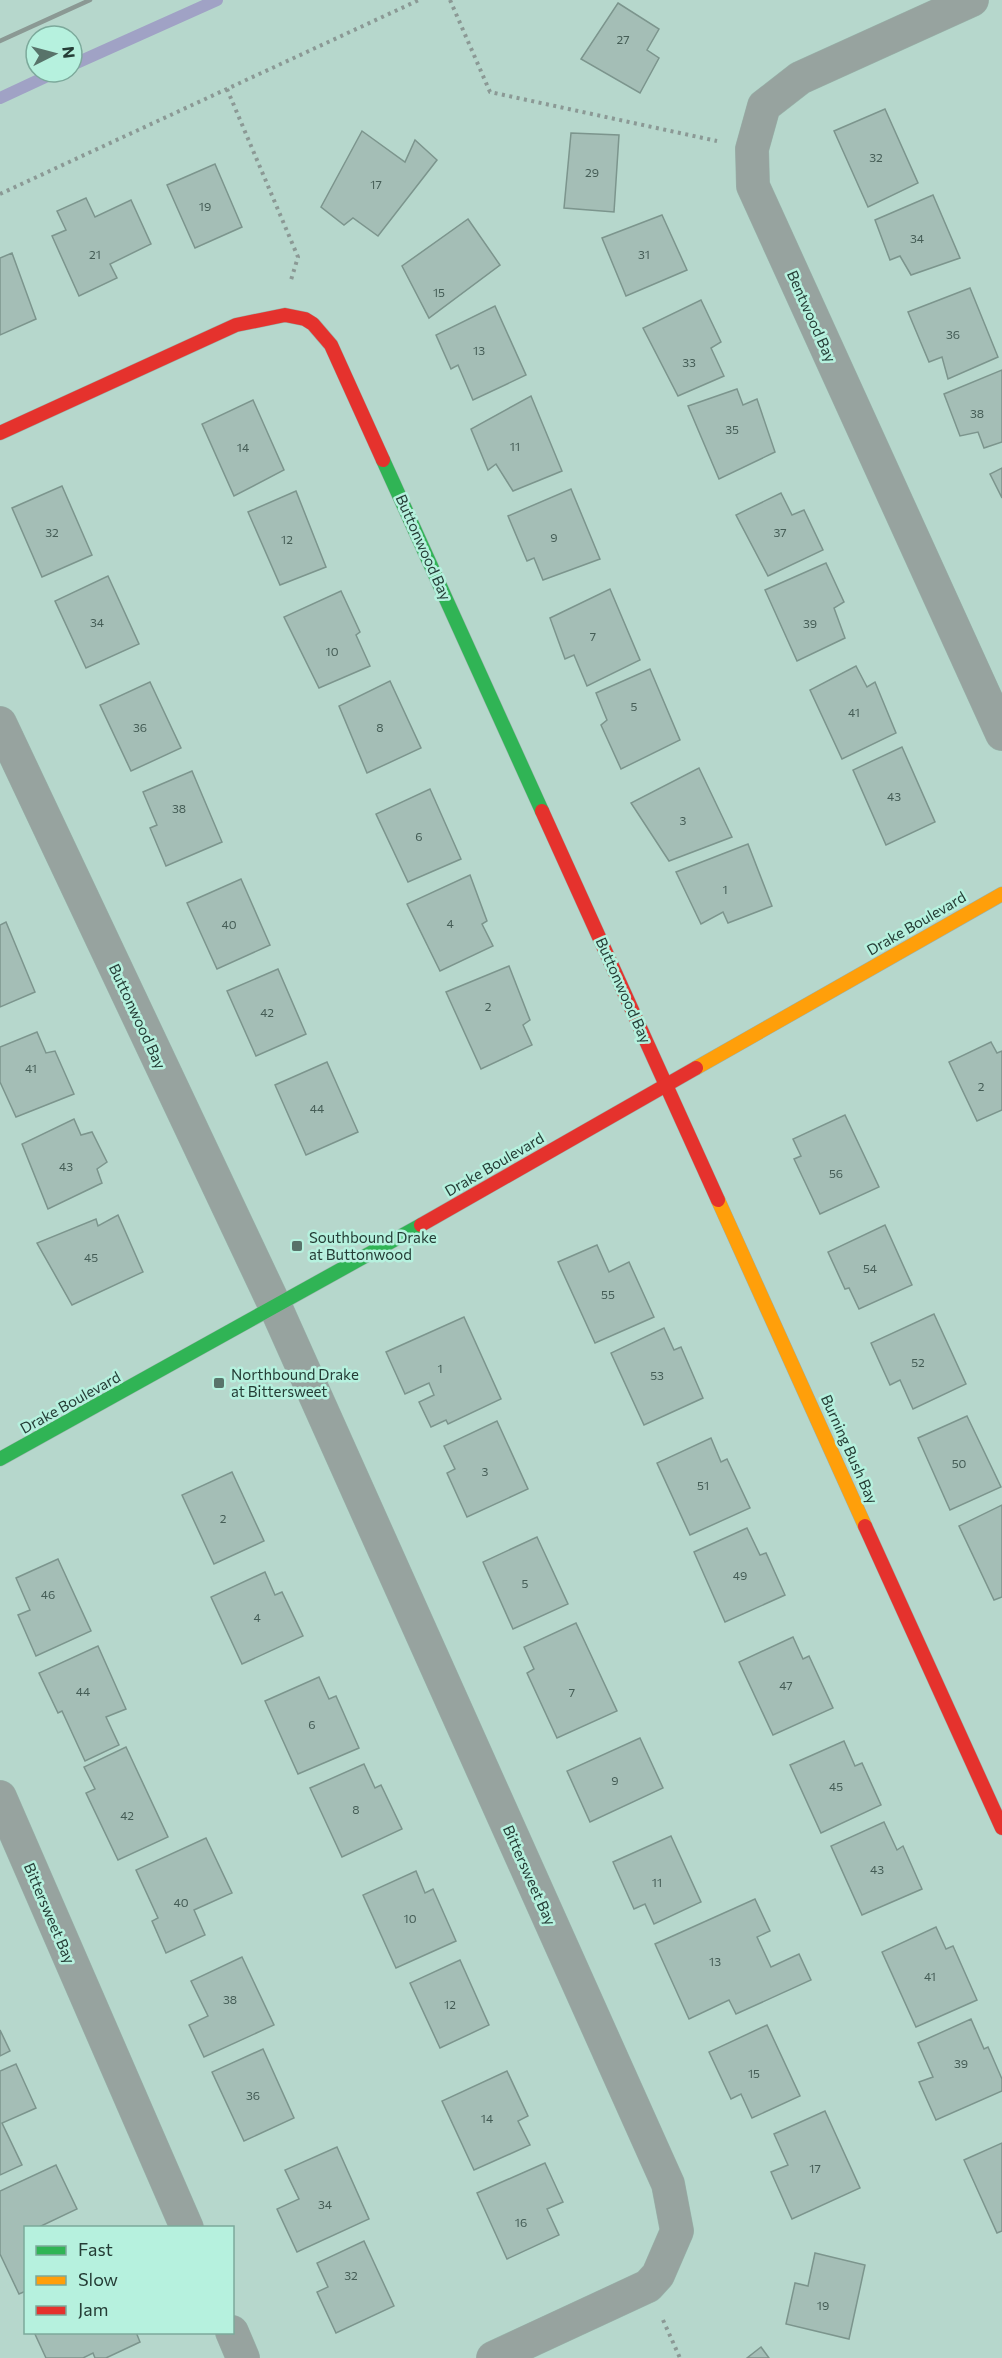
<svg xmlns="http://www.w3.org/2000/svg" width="1002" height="2358" font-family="Commissioner,sans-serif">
	<rect width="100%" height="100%" fill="#b6d7cc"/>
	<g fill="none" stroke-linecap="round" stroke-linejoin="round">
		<!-- stream -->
		<g stroke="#a0a2c5" stroke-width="12">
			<polyline points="72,65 217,0"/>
			<polyline points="0,98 56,72"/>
		</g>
	</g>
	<!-- building -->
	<g fill="#a4beb6" stroke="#7c958d" stroke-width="1.5">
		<polygon points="618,3 659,29 647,50 659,58 640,93 581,59"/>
		<polygon points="885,109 918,183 868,207 834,131"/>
		<polygon points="362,131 405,162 415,140 437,160 378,236 353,218 344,225 321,207"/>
		<polygon points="571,133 619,135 614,212 564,208"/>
		<polygon points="215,164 242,227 195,248 167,185"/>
		<polygon points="933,195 960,258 911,275 900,256 890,260 875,220"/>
		<polygon points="86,198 95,217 131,200 151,244 110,264 117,278 79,296 52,236 66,230 57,211"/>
		<polygon points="662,215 687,270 626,296 602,238"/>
		<polygon points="468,219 500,265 429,318 402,266"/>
		<polygon points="12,253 36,319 0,335 0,258"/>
		<polygon points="970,288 998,357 948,379 942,357 929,362 908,312"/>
		<polygon points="701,300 721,342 711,348 724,376 678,396 643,328"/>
		<polygon points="495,306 526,375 473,400 458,365 451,369 436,335"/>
		<polygon points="1002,370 1002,442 984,448 978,432 960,436 944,394"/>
		<polygon points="737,389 743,405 757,399 775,452 719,479 688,406"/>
		<polygon points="531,396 562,471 513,491 496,464 488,470 471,429"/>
		<polygon points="253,400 284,470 234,496 202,424"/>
		<polygon points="1002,468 1002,498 990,474"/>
		<polygon points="62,486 92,555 42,577 12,508"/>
		<polygon points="571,489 600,559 543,580 534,558 527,561 508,516"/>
		<polygon points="296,491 326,567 280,585 248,512"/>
		<polygon points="781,493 792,515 804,510 823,550 768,576 736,515"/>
		<polygon points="826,563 844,602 834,608 845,638 797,661 765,590"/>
		<polygon points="108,576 139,644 86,668 55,601"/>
		<polygon points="610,589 640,660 587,686 574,655 565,659 550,618"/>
		<polygon points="341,591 360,632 356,635 370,666 319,688 284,617"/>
		<polygon points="856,666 867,687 875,682 896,733 842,759 810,690"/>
		<polygon points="650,669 680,740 621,769 601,725 607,720 596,693"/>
		<polygon points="390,681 421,748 367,773 339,706"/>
		<polygon points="150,682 181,748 131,771 100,705"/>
		<polygon points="902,747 935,822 886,845 853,770"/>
		<polygon points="699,768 732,837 669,861 631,803"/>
		<polygon points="192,771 222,842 166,866 150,828 157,825 143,792"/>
		<polygon points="430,789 461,859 408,882 376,814"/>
		<polygon points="748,844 772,906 728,923 723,912 701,924 676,872"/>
		<polygon points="470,875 487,921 482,924 493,946 440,971 407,904"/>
		<polygon points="241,879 270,945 217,969 187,903"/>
		<polygon points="6,922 35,992 0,1007 0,925"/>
		<polygon points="509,966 530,1020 523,1025 532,1045 481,1069 446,992"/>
		<polygon points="278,969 306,1034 256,1056 227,991"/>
		<polygon points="37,1032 46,1053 55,1051 74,1094 16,1117 0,1082 0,1047"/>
		<polygon points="991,1042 997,1053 1002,1051 1002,1110 977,1121 949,1062"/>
		<polygon points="327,1062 358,1132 306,1155 275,1085"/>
		<polygon points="845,1115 879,1187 820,1214 794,1159 801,1156 793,1139"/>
		<polygon points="74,1119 81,1135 92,1132 107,1162 97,1169 102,1183 48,1209 22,1144"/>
		<polygon points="118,1215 143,1272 72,1305 37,1243 96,1219 98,1226"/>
		<polygon points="885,1225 912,1285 859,1309 849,1288 845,1289 828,1252"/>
		<polygon points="597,1245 609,1272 629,1262 654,1317 595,1343 558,1262"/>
		<polygon points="934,1314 966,1384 913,1409 900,1380 890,1385 871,1343"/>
		<polygon points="464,1317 501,1399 448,1424 446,1420 431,1427 419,1402 434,1395 429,1383 405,1394 386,1352"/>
		<polygon points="664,1328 674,1350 681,1347 703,1398 644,1425 611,1353"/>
		<polygon points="967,1416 1001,1487 950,1510 918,1438"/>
		<polygon points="497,1421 528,1489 467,1517 447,1473 455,1469 444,1446"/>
		<polygon points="711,1438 721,1462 727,1459 750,1508 690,1535 657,1463"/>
		<polygon points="232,1472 264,1541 214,1564 182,1495"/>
		<polygon points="1002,1505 1002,1597 994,1600 959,1526"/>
		<polygon points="747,1528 760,1555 766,1553 785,1595 725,1622 694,1552"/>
		<polygon points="537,1537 568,1604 513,1629 483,1562"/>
		<polygon points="58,1559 91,1631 36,1656 18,1615 30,1610 16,1578"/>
		<polygon points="265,1572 275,1595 282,1592 303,1636 242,1664 211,1597"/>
		<polygon points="576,1623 617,1711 557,1738 527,1673 534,1669 524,1647"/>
		<polygon points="793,1637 803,1659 809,1656 833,1708 773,1735 739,1662"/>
		<polygon points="98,1646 126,1709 106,1717 119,1745 85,1761 62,1711 58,1713 39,1673"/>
		<polygon points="319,1677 329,1699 336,1696 359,1748 298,1774 265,1701"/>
		<polygon points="640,1738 663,1788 590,1822 567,1771"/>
		<polygon points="844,1741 855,1766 862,1763 881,1805 821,1833 790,1765"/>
		<polygon points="126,1747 168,1837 118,1860 86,1793 95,1789 84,1767"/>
		<polygon points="364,1764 375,1788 381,1785 402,1829 342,1857 310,1788"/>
		<polygon points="884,1822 897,1850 903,1846 922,1889 862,1915 831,1846"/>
		<polygon points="671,1836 701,1902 654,1924 645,1904 634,1909 613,1862"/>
		<polygon points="206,1838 232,1893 194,1910 205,1935 166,1953 152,1921 158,1918 136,1870"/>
		<polygon points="416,1871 425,1893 433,1889 456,1941 396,1968 363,1895"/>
		<polygon points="755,1899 770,1931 757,1937 771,1967 799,1954 811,1980 736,2014 729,2000 689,2019 655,1944"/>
		<polygon points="936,1927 946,1949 953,1946 977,2000 916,2027 882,1952"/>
		<polygon points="242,1957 274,2025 204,2057 189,2025 208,2016 191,1981"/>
		<polygon points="460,1960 489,2025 440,2048 410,1983"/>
		<polygon points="971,2019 984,2049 988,2047 1002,2079 1002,2091 936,2120 919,2082 933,2077 918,2043"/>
		<polygon points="767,2025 800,2096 752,2118 741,2094 731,2099 709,2052"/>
		<polygon points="0,2030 10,2051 0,2056"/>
		<polygon points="263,2049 294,2118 244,2141 212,2072"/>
		<polygon points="16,2064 36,2108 2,2123 22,2165 0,2175 0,2071"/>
		<polygon points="507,2071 528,2116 518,2121 530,2145 474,2170 442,2101"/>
		<polygon points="825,2111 860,2188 792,2219 771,2172 788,2165 774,2134"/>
		<polygon points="1002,2143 1002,2231 997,2233 964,2160"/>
		<polygon points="337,2147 369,2219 297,2252 277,2209 299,2199 285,2170"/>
		<polygon points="545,2163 563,2202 547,2209 559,2235 507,2259 477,2193"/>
		<polygon points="56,2165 77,2209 37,2228 26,2228 26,2291 19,2294 0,2254 0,2191"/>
		<polygon points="364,2241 394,2306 336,2333 317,2292 328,2287 317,2263"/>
		<polygon points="815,2253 865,2265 849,2339 786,2324 795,2283 808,2286"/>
		<polygon points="34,2332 136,2332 140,2342 106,2358 95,2358 93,2353 83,2358 46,2358"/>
		<polygon points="761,2347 769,2358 747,2358"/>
	</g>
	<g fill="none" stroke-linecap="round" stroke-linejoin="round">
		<defs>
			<g id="street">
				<polyline points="972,0 800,78 764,106 752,149 753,186 1002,734"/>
				<polyline points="0,723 276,1308 668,2184 677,2231 658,2275 648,2286 493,2358"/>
				<polyline points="0,1797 187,2228"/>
				<polyline points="232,2332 243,2358"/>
			</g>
			<g id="fast">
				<polyline points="383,460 542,811"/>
				<polyline points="0,1459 421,1225"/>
			</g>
			<g id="slow">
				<polyline points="696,1068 1002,894"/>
				<polyline points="718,1200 865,1526"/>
			</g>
			<g id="jam">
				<polyline points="0,433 236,325 285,315 305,319 313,324 331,345 383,460"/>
				<polyline points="542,811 718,1200"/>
				<polyline points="421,1225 696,1068"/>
				<polyline points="865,1526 1002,1828"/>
			</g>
		</defs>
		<!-- street casing -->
		<use href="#street" stroke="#98b3aa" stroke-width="34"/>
		<!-- fast casing -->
		<use href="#fast" stroke="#98b3aa" stroke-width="15"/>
		<!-- slow casing -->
		<use href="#slow" stroke="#98b3aa" stroke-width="15"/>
		<!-- jam casing -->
		<use href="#jam" stroke="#98b3aa" stroke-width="15"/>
		<!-- path -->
		<g stroke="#8b9995" stroke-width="4" stroke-dasharray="3 4.5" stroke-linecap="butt">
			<polyline points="450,0 490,92 717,141"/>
			<polyline points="227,89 298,257 291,280"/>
			<polyline points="0,194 419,0"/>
			<polyline points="663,2320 680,2358"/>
		</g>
		<!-- street -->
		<use href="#street" stroke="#97a39f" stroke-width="33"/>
		<!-- fast -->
		<use href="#fast" stroke="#30b455" stroke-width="14"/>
		<!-- slow -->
		<use href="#slow" stroke="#ff9f0a" stroke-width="14"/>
		<!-- jam -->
		<use href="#jam" stroke="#e5322d" stroke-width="14"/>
		<!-- rail -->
		<polyline stroke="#8b9994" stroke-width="4.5" points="0,41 90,0"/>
	</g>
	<!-- markers -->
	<g fill="#58736a" stroke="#b6f1de" stroke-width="2">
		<rect x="291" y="1240" width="12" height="12" rx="3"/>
		<rect x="213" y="1377" width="12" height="12" rx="3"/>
	</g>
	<g text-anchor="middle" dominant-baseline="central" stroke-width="5" stroke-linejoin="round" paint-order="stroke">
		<!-- number labels -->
		<g font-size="12" fill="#455d56">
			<text x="623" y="39">27</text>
			<text x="876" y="157">32</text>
			<text x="592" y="172">29</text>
			<text x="376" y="184">17</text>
			<text x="205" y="206">19</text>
			<text x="917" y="238">34</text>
			<text x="95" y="254">21</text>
			<text x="644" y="254">31</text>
			<text x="439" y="292">15</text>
			<text x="953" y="334">36</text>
			<text x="479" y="350">13</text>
			<text x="689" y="362">33</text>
			<text x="977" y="413">38</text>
			<text x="732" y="429">35</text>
			<text x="515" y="446">11</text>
			<text x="243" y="447">14</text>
			<text x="52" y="532">32</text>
			<text x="780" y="532">37</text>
			<text x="554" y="537">9</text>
			<text x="287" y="539">12</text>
			<text x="97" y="622">34</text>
			<text x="810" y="623">39</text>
			<text x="593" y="636">7</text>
			<text x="332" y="651">10</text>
			<text x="634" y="706">5</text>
			<text x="854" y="712">41</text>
			<text x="140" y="727">36</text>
			<text x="380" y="727">8</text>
			<text x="894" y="796">43</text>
			<text x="179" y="808">38</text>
			<text x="683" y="820">3</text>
			<text x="419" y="836">6</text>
			<text x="725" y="889">1</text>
			<text x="450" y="923">4</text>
			<text x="229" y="924">40</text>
			<text x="488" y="1006">2</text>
			<text x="267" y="1012">42</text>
			<text x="31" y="1068">41</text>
			<text x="981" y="1086">2</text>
			<text x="317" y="1108">44</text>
			<text x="66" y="1166">43</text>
			<text x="836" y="1173">56</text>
			<text x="91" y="1257">45</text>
			<text x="870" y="1268">54</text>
			<text x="608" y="1294">55</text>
			<text x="918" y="1362">52</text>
			<text x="440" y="1368">1</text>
			<text x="657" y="1375">53</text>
			<text x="959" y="1463">50</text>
			<text x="485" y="1471">3</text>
			<text x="703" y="1485">51</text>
			<text x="223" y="1518">2</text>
			<text x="740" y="1575">49</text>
			<text x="525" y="1583">5</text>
			<text x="48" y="1594">46</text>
			<text x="257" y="1617">4</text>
			<text x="786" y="1685">47</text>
			<text x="83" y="1691">44</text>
			<text x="572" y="1692">7</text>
			<text x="312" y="1724">6</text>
			<text x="615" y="1780">9</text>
			<text x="836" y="1786">45</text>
			<text x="356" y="1809">8</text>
			<text x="127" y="1815">42</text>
			<text x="877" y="1869">43</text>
			<text x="657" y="1882">11</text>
			<text x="181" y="1902">40</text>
			<text x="410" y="1918">10</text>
			<text x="715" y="1961">13</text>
			<text x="930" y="1976">41</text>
			<text x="230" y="1999">38</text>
			<text x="450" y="2004">12</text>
			<text x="961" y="2063">39</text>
			<text x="754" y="2073">15</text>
			<text x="253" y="2095">36</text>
			<text x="487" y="2118">14</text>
			<text x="815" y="2168">17</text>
			<text x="325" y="2204">34</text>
			<text x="521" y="2222">16</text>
			<text x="351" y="2275">32</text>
			<text x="823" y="2305">19</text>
		</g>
		<!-- street labels -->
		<g font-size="15" fill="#253d36" stroke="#b6f1de">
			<text transform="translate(812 316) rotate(66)">Bentwood Bay</text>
			<text transform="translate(424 547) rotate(66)">Buttonwood Bay</text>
			<text transform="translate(916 923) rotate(-30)">Drake Boulevard</text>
			<text transform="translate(624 990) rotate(66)">Buttonwood Bay</text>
			<text transform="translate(138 1016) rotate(65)">Buttonwood Bay</text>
			<text transform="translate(494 1164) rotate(-30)">Drake Boulevard</text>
			<text transform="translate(70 1402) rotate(-29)">Drake Boulevard</text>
			<text transform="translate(850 1449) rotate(66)">Burning Bush Bay</text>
			<text transform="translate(530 1875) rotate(66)">Bittersweet Bay</text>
			<text transform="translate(50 1913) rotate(67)">Bittersweet Bay</text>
		</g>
		<!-- poi labels -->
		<g font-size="15" fill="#253d36" stroke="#b6f1de" text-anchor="start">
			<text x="309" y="1237">Southbound Drake<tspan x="309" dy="17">at Buttonwood</tspan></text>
			<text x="231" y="1374">Northbound Drake<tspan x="231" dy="17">at Bittersweet</tspan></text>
		</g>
	</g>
	<!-- legend -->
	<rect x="24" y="2226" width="210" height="108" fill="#b6f1de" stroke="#7ca99b" stroke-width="1.5"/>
	<rect x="36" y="2246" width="30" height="9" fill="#30b455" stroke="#7ca99b" stroke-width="1.5"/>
	<text x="78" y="2256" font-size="18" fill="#253d36">Fast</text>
	<rect x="36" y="2276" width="30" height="9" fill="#ff9f0a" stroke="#7ca99b" stroke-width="1.5"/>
	<text x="78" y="2286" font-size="18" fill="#253d36">Slow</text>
	<rect x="36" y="2306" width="30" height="9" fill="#e5322d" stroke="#7ca99b" stroke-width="1.5"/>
	<text x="78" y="2316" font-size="18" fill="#253d36">Jam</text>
	<!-- north arrow -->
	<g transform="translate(54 54) rotate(84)"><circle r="28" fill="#b6f1de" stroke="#7ca99b" stroke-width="1.5"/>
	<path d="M0-4.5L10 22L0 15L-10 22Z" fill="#58736a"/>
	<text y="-9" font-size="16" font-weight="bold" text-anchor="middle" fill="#253d36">N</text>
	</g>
</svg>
